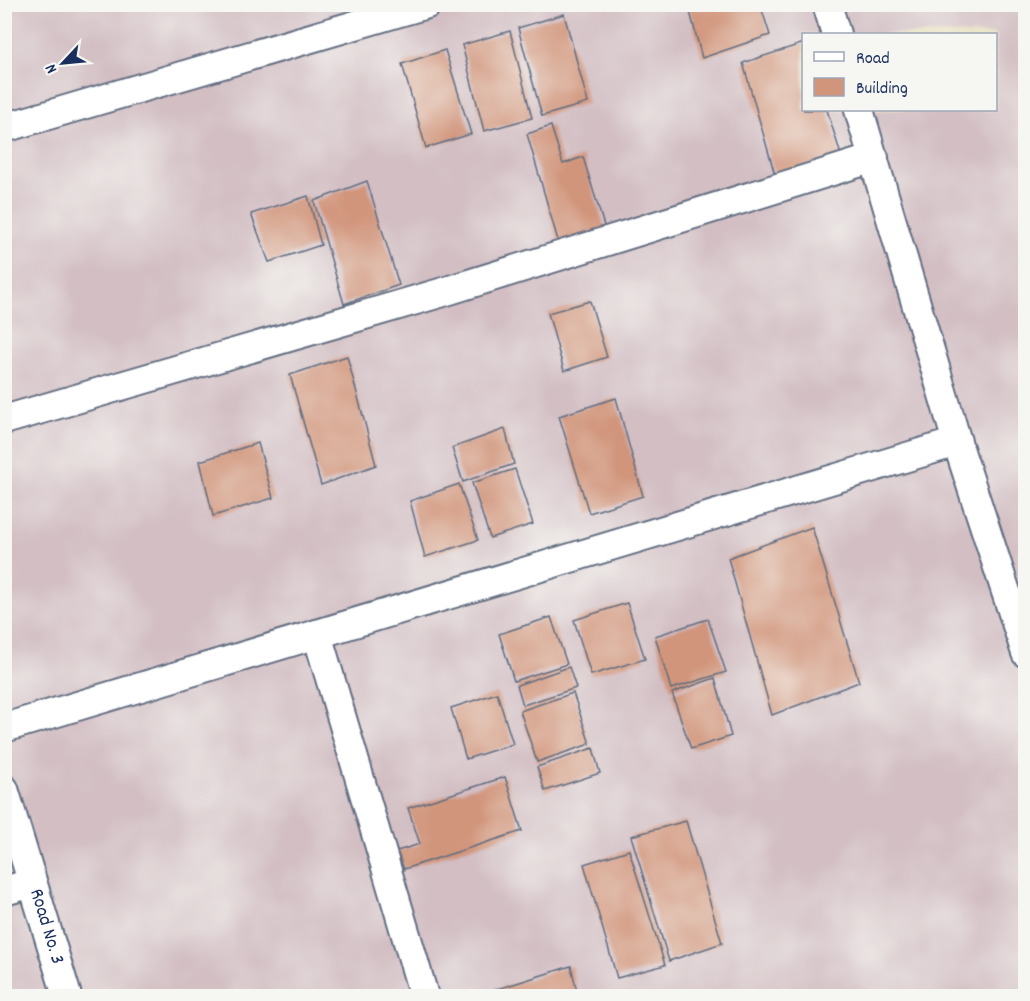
<svg xmlns="http://www.w3.org/2000/svg" width="1030" height="1001" font-family="Dekko,sans-serif">
	<rect width="100%" height="100%" fill="#f6f6f2"/>
	<filter id="ink" filterUnits="userSpaceOnUse"><feTurbulence type="fractalNoise" baseFrequency=".0167" numOctaves="2"/><feDisplacementMap in="SourceGraphic" scale="12" xChannelSelector="R" yChannelSelector="G"/><feConvolveMatrix kernelMatrix="1 2 1 2 8 2 1 2 1" color-interpolation-filters="sRGB"/></filter>
	<filter id="wash" filterUnits="userSpaceOnUse"><feTurbulence type="fractalNoise" baseFrequency=".008" numOctaves="4" result="noise"/><feDisplacementMap in="SourceGraphic" scale="24" xChannelSelector="R" yChannelSelector="G"/><feGaussianBlur stdDeviation="1.35" result="paint"/><feColorMatrix in="noise" values="0 0 0 0 0 0 0 0 0 0 0 0 0 0 0 0 0 1.4 0 .05"/><feComposite in="paint" operator="in"/></filter>
	<g filter="url(#wash)">
		<rect width="100%" height="100%" fill="#e7e0be"/>
		<!-- industrial -->
		<path fill="#d2bec3" fill-rule="evenodd" d="M5 5H1025V996H5ZM804 34H996V110H804Z"/>
		<g id="blocks">
			<!-- building -->
			<g fill="#d1957b">
				<polygon points="688,4 760,4 770,35 702,58"/>
				<polygon points="564,14 588,103 542,116 518,28"/>
				<polygon points="510,31 532,118 484,131 462,45"/>
				<polygon points="804,43 804,110 827,110 841,155 775,175 743,63"/>
				<polygon points="445,50 471,134 426,148 402,64"/>
				<polygon points="551,126 563,164 583,157 605,229 559,244 527,134"/>
				<polygon points="367,181 399,285 344,304 314,201"/>
				<polygon points="308,196 321,245 269,262 251,214"/>
				<polygon points="590,301 607,357 564,371 548,313"/>
				<polygon points="347,356 376,465 321,485 290,375"/>
				<polygon points="616,398 643,496 589,513 559,416"/>
				<polygon points="505,429 514,464 463,482 452,448"/>
				<polygon points="258,443 273,498 213,516 200,461"/>
				<polygon points="515,469 533,524 490,538 472,483"/>
				<polygon points="459,484 478,540 425,557 410,501"/>
				<polygon points="812,527 859,682 772,715 728,558"/>
				<polygon points="627,603 645,659 591,675 574,620"/>
				<polygon points="551,617 567,664 514,681 499,634"/>
				<polygon points="708,619 726,672 671,689 655,636"/>
				<polygon points="569,667 576,688 523,705 517,685"/>
				<polygon points="715,678 731,736 691,749 672,693"/>
				<polygon points="497,693 513,744 466,759 451,708"/>
				<polygon points="573,693 590,744 537,762 520,711"/>
				<polygon points="593,748 600,773 545,791 537,767"/>
				<polygon points="505,777 522,831 404,869 397,851 420,844 408,808"/>
				<polygon points="686,821 722,943 669,961 631,836"/>
				<polygon points="629,850 665,965 617,978 584,864"/>
				<polygon points="571,966 578,996 475,996"/>
			</g>
		</g>
	</g>
	<g filter="url(#ink)">
		<use href="#blocks" fill-opacity="0" stroke="#626d80" stroke-width="1.5"/>
		<g fill="none" stroke-linecap="round" stroke-linejoin="round">
			<defs>
				<g id="minor">
					<polyline points="827,4 836,34"/>
					<polyline points="859,110 957,442 1026,653"/>
					<polyline points="4,128 427,4"/>
					<polyline points="4,420 440,293 874,158"/>
					<polyline points="317,634 424,996"/>
					<polyline points="4,728 957,442"/>
					<path id="s1" d="M4 789 67 996"/>
					<polyline points="4,891 32,883"/>
				</g>
			</defs>
			<!-- minor casing -->
			<use href="#minor" stroke="#626d80" stroke-width="32"/>
			<!-- minor -->
			<use href="#minor" stroke="#fff" stroke-width="28"/>
		</g>
	</g>
	<g text-anchor="middle" dominant-baseline="central" stroke-width="6" stroke-linejoin="round" paint-order="stroke">
		<!-- street labels -->
		<g font-size="20" fill="#1b2f5e" stroke="#f6f6f2">
			<text stroke="none"><textPath href="#s1" startOffset="144">Road No. 3</textPath></text>
		</g>
	</g>
	<!-- margin -->
	<rect width="1030" height="1001" fill="none" stroke="#f6f6f2" stroke-width="24"/>
	<!-- legend -->
	<rect x="802" y="33" width="195" height="78" fill="#f6f6f2" stroke="#9ea6b7" stroke-width="1.5"/>
	<rect x="814" y="52" width="30" height="9" fill="#ffffff" stroke="#9ea6b7" stroke-width="1.5"/>
	<text x="856" y="63" font-size="18" fill="#1b2f5e">Road</text>
	<rect x="814" y="78" width="30" height="18" fill="#d1957b" stroke="#9ea6b7" stroke-width="1.5"/>
	<text x="856" y="93" font-size="18" fill="#1b2f5e">Building</text>
	<!-- north arrow -->
	<g transform="translate(63 63) rotate(244)" stroke="#f6f6f2" stroke-width="4.5" paint-order="stroke">
	<path d="M0-4.5L10 22L0 15L-10 22Z" fill="#1b2f5e"/>
	<text y="-9" font-size="16" font-weight="bold" text-anchor="middle" fill="#1b2f5e">N</text>
	</g>
</svg>
